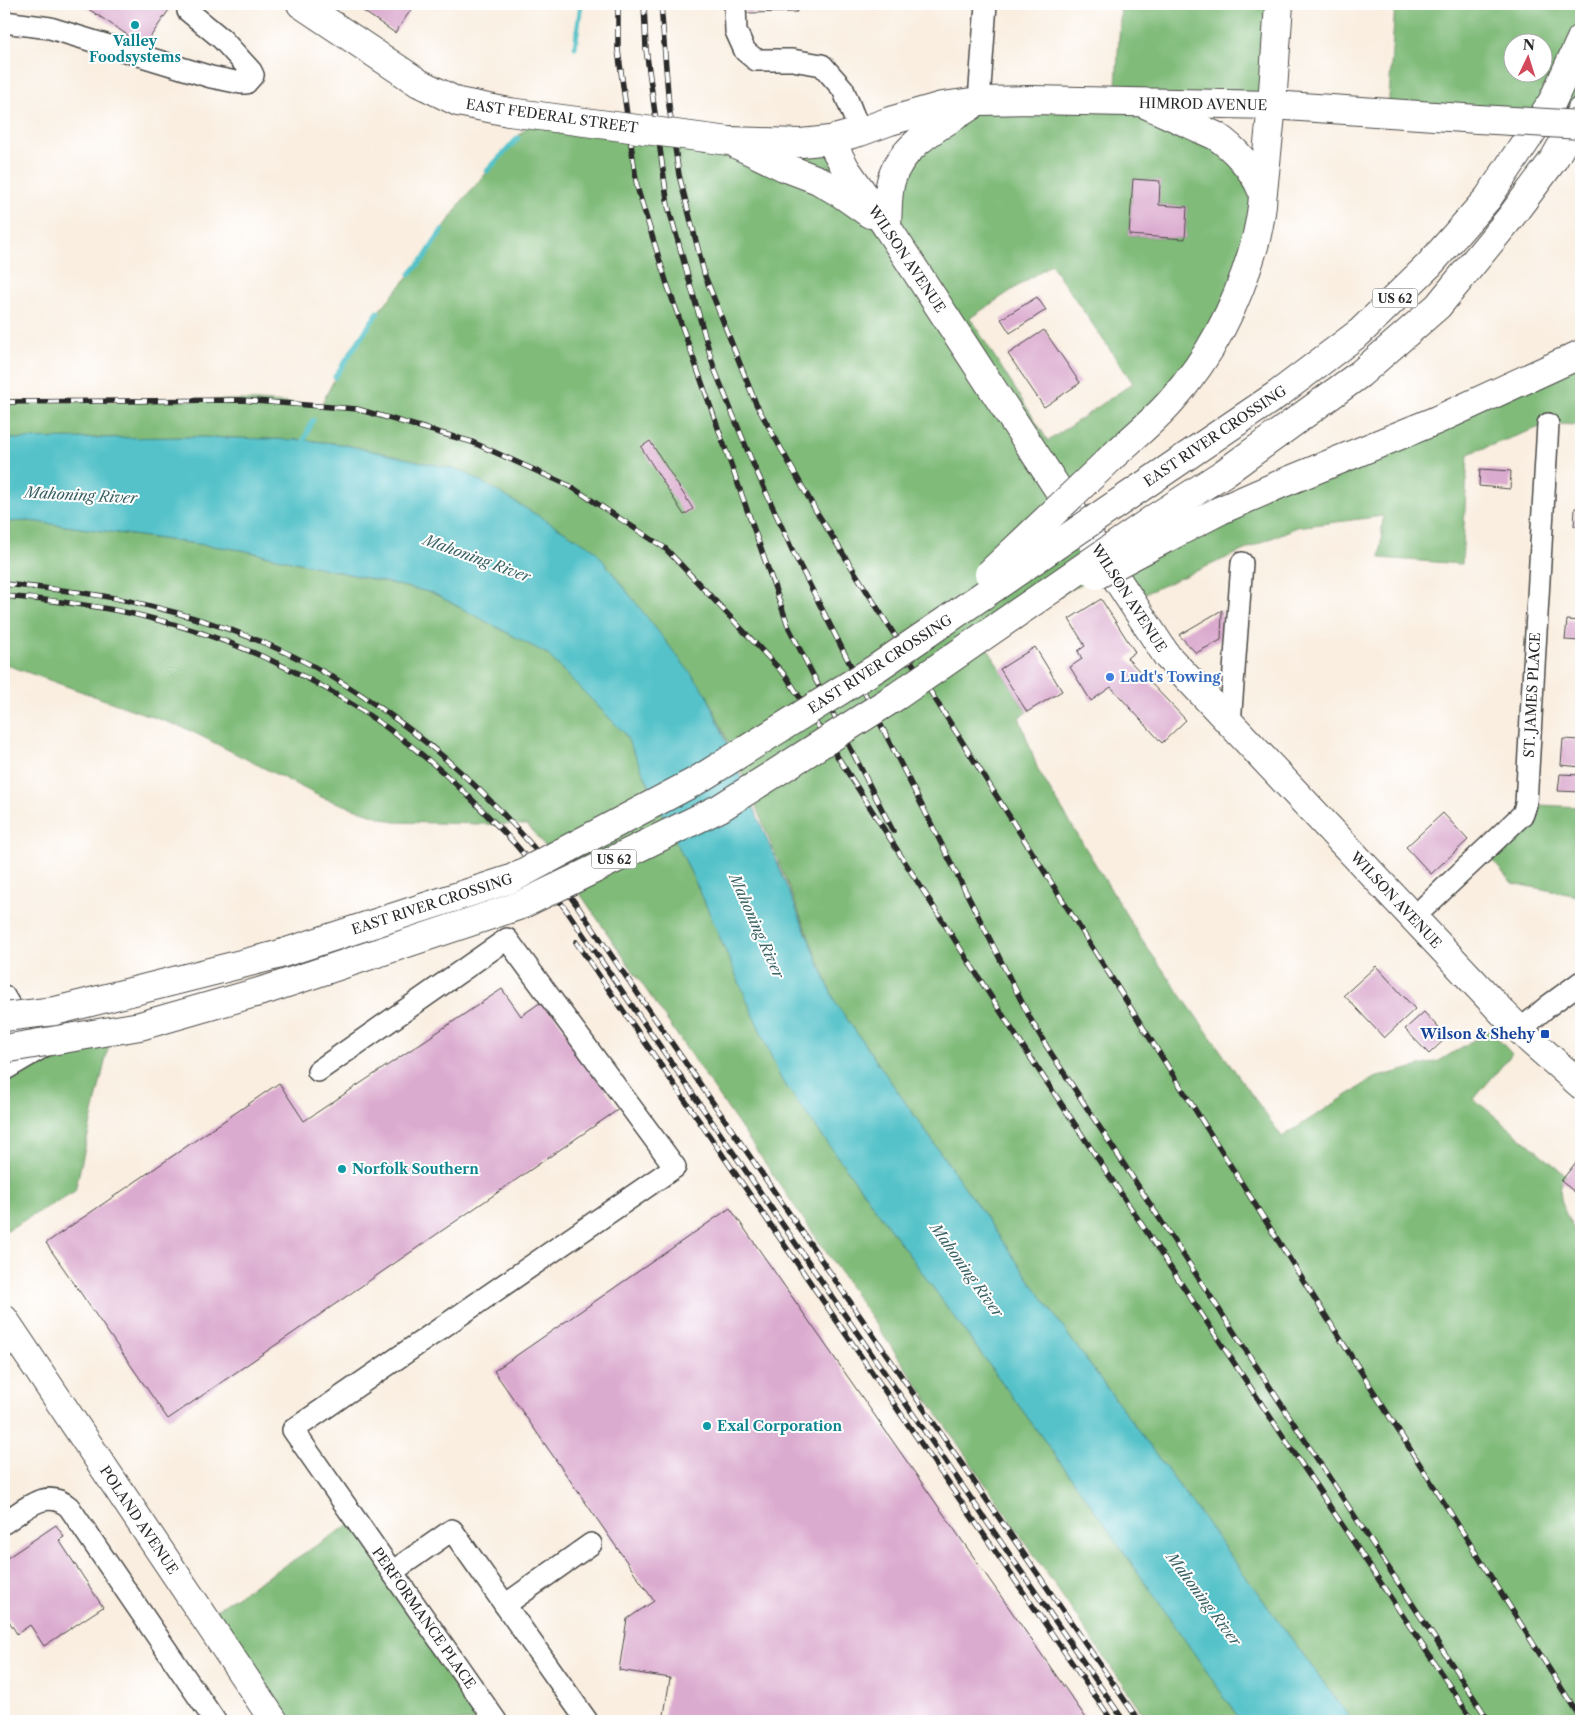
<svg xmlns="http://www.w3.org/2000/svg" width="1585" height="1725" font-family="'Libre Caslon Text',serif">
	<rect width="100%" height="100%" fill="#fff"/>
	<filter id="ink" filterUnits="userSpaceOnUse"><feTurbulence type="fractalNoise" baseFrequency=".02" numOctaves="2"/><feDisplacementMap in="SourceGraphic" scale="10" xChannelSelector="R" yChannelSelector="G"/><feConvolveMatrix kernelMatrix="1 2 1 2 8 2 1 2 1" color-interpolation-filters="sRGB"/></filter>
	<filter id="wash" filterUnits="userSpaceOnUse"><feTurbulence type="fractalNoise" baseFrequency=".0096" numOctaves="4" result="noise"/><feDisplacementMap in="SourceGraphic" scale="20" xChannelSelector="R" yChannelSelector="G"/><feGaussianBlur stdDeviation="1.12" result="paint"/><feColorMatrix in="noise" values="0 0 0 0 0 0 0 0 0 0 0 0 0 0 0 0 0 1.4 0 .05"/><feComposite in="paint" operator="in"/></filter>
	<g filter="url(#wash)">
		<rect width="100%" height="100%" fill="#f9eee0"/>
		<!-- forest -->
		<g fill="#80bb79" stroke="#567352" fill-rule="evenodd">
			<path d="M1121 4H1279L1272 105 1144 103 1216 136 1263 192 1216 341 1066 501 1100 555 1581 354V425L1548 424 1468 454 1462 564 1380 558 1383 516 1297 527 1130 600 1113 567 981 638 1027 712 1019 717 1038 770 1141 939 1282 1137 1374 1078 1439 1061 1490 1030 1512 1054 1474 1099 1566 1175C1551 1194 1570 1223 1581 1241V1721H1352L1071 1339 835 1002 749 789 706 693 463 471 341 444 304 440 195 437 4 439V402L241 400 321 405 338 372 378 312 425 257 461 202 537 115 830 140 887 226 890 182 979 101 1115 102ZM1133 179 1160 181 1159 205 1187 207 1185 239 1129 235ZM1051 264 1133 383 1048 441 970 318Z"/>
			<path d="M1395 4H1581V125L1388 113ZM1512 42H1542V72H1512Z"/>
			<polygon points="29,521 242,550 433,593 547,654 625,734 702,896 781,1079 1092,1506 1241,1721 1148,1721 557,860 527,825 394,822 321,797 187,729 4,664 4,522"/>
			<polygon points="1539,805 1581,807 1581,894 1578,896 1512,883 1492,860 1539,816"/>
			<polygon points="34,1013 48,1044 114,1023 75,1191 4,1232 4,1017"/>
			<polygon points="355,1521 496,1721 274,1721 204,1617"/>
		</g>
		<!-- water -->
		<polygon fill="#54c2c9" stroke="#40767a" points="195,437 304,440 341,444 463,471 594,549 706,693 835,1002 1071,1339 1352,1721 1241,1721 1092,1506 781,1079 702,896 625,734 547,654 433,593 242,550 29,521 4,522 4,439"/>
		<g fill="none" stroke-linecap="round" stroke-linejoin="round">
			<!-- stream -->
			<g stroke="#54c2c9" stroke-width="5">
				<polyline points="575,47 581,4"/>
				<polyline points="487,171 518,138"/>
				<polyline points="410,274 425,257 442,230"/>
				<polyline points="335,377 378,312"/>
				<polyline points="304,440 313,420"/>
			</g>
		</g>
		<g id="blocks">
			<!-- building -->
			<g fill="#dbabcf">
				<polygon points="81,4 173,4 144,46"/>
				<polygon points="353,4 415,4 395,33"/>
				<polygon points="746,4 796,4 797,12 746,13"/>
				<polygon points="1133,179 1160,181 1159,205 1187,207 1185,239 1129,235"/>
				<polygon points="1037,297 1046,310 1010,333 1001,319"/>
				<polygon points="1044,330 1080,383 1044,407 1008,354"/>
				<polygon points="650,441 693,509 684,515 641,447"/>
				<polygon points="1480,469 1511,471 1510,489 1479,486"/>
				<polygon points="1575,508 1581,508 1581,527 1574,526"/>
				<polygon points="1101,599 1135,652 1127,658 1186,720 1162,743 1111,687 1091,701 1070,667 1082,659 1078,651 1085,646 1069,619"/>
				<polygon points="1222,610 1221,640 1196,653 1179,635"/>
				<polygon points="1567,620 1581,621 1581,641 1565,640"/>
				<polygon points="1035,647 1062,691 1027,712 1000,669"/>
				<polygon points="1563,739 1581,740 1581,767 1561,765"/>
				<polygon points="1560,774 1581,775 1581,792 1558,791"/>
				<polygon points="1443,813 1468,840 1431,874 1406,847"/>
				<polygon points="1376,966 1415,1009 1384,1038 1344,995"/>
				<polygon points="502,989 521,1016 544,1000 619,1109 168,1419 46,1243 279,1083 304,1121"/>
				<polygon points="1424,1012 1447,1037 1429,1054 1405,1029"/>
				<polygon points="1581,1156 1581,1197 1561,1181"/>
				<polygon points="730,1208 1088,1721 663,1721 670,1678 619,1670 627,1619 654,1601 494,1371"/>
				<polygon points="56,1525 64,1537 59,1540 103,1607 44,1646 30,1625 17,1634 4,1613 4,1560"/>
			</g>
		</g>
	</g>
	<g filter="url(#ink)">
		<use href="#blocks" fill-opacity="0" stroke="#4a4846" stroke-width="1"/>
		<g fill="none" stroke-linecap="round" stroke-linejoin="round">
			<defs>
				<g id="minor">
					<polyline points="735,4 736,31 745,51 756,60 792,60 822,65 843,89 860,132"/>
					<polyline points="4,22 50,28 211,77 241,83 246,83 253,75 251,71 222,39 188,11"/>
					<polyline points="979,101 986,4"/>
					<polyline points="1230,724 1242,563"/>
					<polyline points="1413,918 1523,814 1526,804 1548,424"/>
					<polyline points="4,996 11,1008 27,1055"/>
					<polyline points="1520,1030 1548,1006 1581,982"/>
					<polyline points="4,1070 43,1047"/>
					<polyline points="318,1071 507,939 675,1167 293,1430 496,1721"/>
					<path d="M4 1523C24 1510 46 1487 69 1507L215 1721"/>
					<polyline points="392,1572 452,1530 587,1721"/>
					<polyline points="505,1605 591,1544"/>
				</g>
				<g id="major">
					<polyline points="301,4 419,83 458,102 509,112"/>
					<polyline points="1272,105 1279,4"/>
					<polyline points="706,138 729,141 801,143 830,140 860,132 890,121 942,106 979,101 1032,100 1272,105 1478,119"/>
					<polyline points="830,140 846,169 887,227 1167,656 1503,1013 1530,1040 1581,1085"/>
					<polyline points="738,145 784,167 818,180 843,195 870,214"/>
					<path d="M887 227C888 212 887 195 891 181 901 144 942 125 971 106"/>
					<polyline points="4,1319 274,1721"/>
				</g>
				<g id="highway">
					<polyline points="1263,192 1272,105"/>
					<path d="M1111 458C1131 439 1154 421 1172 400 1213 354 1240 298 1256 239 1258 230 1265 198 1262 191 1254 170 1234 148 1216 136L1143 103"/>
					<polyline points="1137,490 1278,394 1360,332 1429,265 1488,198 1552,102 1581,39"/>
					<polyline points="1156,517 1224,473 1360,374 1438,306 1510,218 1554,159 1581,111"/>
					<polyline points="1165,539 1221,510 1283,483 1437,420 1581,354"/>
				</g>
			</defs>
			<!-- minor casing -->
			<use href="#minor" stroke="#4a4846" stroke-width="24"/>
			<!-- major casing -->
			<use href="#major" stroke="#4a4846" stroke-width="30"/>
			<!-- highway casing -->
			<use href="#highway" stroke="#4a4846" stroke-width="30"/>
			<!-- minor -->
			<use href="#minor" stroke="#fff" stroke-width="21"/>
			<!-- major -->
			<use href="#major" stroke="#fff" stroke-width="28"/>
			<!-- highway -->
			<use href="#highway" stroke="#fff" stroke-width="28"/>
			<defs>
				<g id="rail">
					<polyline points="618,4 618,50 637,187 667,284 789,628 893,831"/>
					<polyline points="644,4 646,49 668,206 714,368 751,459 794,554 1031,1020 1047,1047 1489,1721"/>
					<polyline points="661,4 669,106 679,175 705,276 756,404 816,511 1581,1719"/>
					<polyline points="4,402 241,400 357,409 472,442 570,486 665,548 786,676 1020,1042 1473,1721"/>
					<path d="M4 584C51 589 99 593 146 605 209 620 272 642 329 675 404 719 471 776 528 841 546 861 560 883 576 904L1139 1721"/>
					<path d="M4 596C50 600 97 605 142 616 274 647 394 717 487 815 498 827 511 838 521 851 537 870 552 891 567 911L1124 1721"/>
					<polyline points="576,942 1112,1721"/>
				</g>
			</defs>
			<!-- rail casing -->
			<use href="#rail" stroke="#2b2b2b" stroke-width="5.5"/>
			<!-- rail -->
			<use href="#rail" stroke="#fff" stroke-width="4" stroke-dasharray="11" stroke-linecap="butt"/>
			<defs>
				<g id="major-bridge">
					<polyline points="509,112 706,138"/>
					<polyline points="1478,119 1581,125"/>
				</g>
				<g id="highway-bridge">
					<polyline points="989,574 1111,458"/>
					<polyline points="1097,575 1165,539"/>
					<polyline points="4,1017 55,1011 277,955 511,879 696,781 878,667 1137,490"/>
					<polyline points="4,1049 140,1026 269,989 521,905 720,808 897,696 1156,517"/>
				</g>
			</defs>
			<!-- major-bridge casing -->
			<use href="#major-bridge" stroke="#4a4846" stroke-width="30" stroke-linecap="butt"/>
			<!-- highway-bridge casing -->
			<use href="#highway-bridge" stroke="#4a4846" stroke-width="30" stroke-linecap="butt"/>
			<!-- major-bridge -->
			<use href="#major-bridge" stroke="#fff" stroke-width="28"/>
			<!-- highway-bridge -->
			<use href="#highway-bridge" stroke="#fff" stroke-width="28"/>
		</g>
	</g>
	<!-- markers -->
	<g fill="#0f9aa8" stroke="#fff" stroke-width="2">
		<circle cx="135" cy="25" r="5"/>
		<circle cx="342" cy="1169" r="5"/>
		<circle cx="707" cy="1426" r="5"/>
	</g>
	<circle fill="#3f7fe0" stroke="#fff" stroke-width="2" cx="1110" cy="677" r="5"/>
	<rect fill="#1a4fb4" stroke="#fff" stroke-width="2" x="1540" y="1029" width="10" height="10" rx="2.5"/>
	<g text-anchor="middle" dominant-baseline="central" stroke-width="4" stroke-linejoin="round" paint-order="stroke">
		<!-- shield labels -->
		<g fill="#fff" stroke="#6b6b6b" stroke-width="1">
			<rect x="1372.5" y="288.5" width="45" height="19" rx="4"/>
			<rect x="591.5" y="849.5" width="45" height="19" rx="4"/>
		</g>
		<g font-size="12" font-weight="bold" fill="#2b2b2b">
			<text x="1395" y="298">US 62</text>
			<text x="614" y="859">US 62</text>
		</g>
		<!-- culture labels -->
		<g font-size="14" font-weight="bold" fill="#0d838f" stroke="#fff" text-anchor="start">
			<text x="135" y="41" text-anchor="middle">Valley<tspan x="135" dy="16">Foodsystems</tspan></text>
			<text x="352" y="1169">Norfolk Southern</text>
			<text x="717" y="1426">Exal Corporation</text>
		</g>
		<!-- street labels -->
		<g font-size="14" fill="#2b2b2b" stroke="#fff">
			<text transform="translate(1203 104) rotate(1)">HIMROD AVENUE</text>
			<text transform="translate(552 116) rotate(8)">EAST FEDERAL STREET</text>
			<text transform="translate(907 259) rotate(56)">WILSON AVENUE</text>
			<text transform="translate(1215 436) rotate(-34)">EAST RIVER CROSSING</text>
			<text transform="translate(1129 598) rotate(57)">WILSON AVENUE</text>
			<text transform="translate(880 664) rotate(-33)">EAST RIVER CROSSING</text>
			<text transform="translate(1532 695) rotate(-87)">ST. JAMES PLACE</text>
			<text transform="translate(1396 900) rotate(47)">WILSON AVENUE</text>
			<text transform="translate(432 904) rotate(-18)">EAST RIVER CROSSING</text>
			<text transform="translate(139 1520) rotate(56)">POLAND AVENUE</text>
			<text transform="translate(424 1618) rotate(55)">PERFORMANCE PLACE</text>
		</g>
		<!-- shop labels -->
		<g font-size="14" font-weight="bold" fill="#366cbe" stroke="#fff" text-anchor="start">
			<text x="1120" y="677">Ludt's Towing</text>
		</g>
		<!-- transit labels -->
		<g font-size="14" font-weight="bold" fill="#164399" stroke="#fff" text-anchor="end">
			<text x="1535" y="1034">Wilson &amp; Shehy</text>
		</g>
		<!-- water labels -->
		<g font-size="15" font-style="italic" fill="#396062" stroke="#fff">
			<text transform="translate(81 495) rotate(3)">Mahoning River</text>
			<text transform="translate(477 558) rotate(20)">Mahoning River</text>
			<text transform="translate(757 926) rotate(66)">Mahoning River</text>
			<text transform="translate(967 1270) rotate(54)">Mahoning River</text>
			<text transform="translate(1204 1599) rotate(53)">Mahoning River</text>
		</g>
	</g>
	<!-- margin -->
	<rect width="1585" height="1725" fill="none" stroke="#fff" stroke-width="20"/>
	<!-- north arrow -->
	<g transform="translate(1528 58) rotate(4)"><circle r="24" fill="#ffffff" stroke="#aaaaaa"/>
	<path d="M0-4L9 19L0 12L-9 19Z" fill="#d1495b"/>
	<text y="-8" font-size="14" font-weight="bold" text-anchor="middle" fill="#2b2b2b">N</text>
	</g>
</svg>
